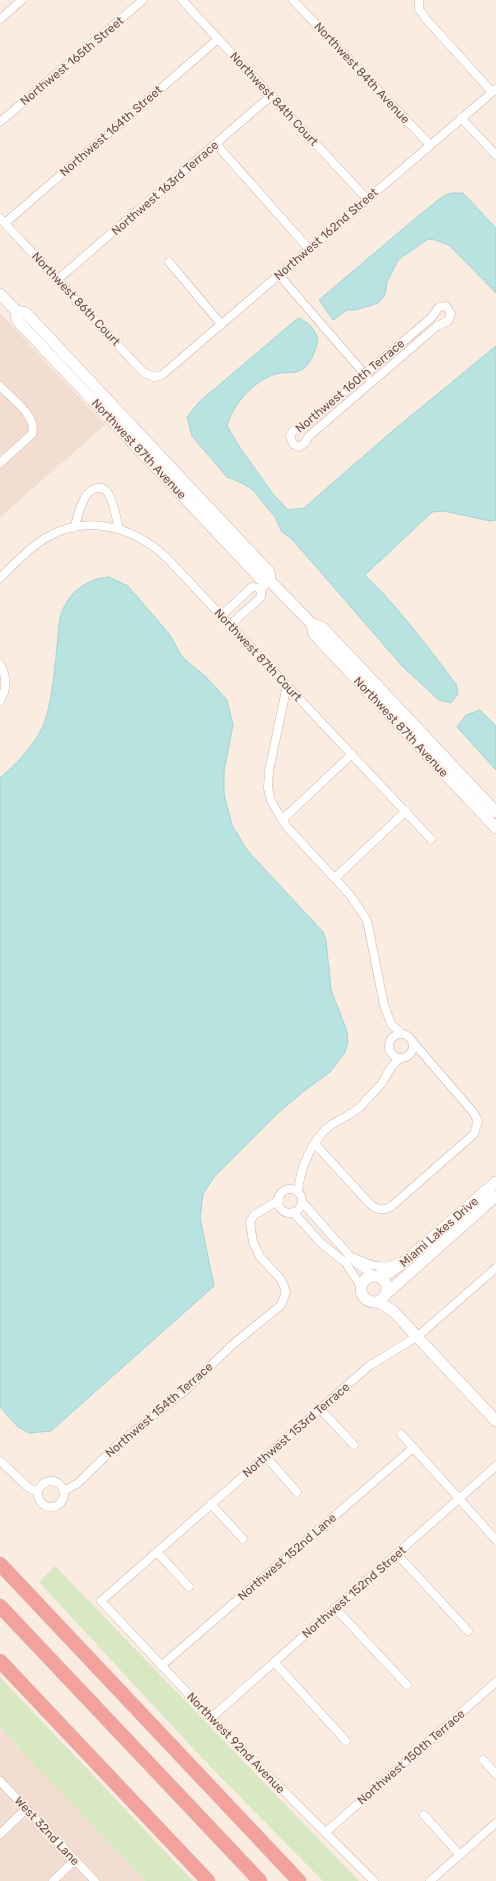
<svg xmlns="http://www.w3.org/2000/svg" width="496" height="1881" font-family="Rubik,sans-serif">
	<rect width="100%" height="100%" fill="#fbece2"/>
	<!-- residential -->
	<g fill="#f2ddd1">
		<polygon points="0,313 105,425 0,517"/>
		<polygon points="0,1728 145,1881 0,1881"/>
	</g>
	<!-- green -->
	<g fill="#d8e8c2">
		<polygon points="55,1566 359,1881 323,1881 201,1757 39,1582"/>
		<polygon points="0,1677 193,1881 145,1881 0,1728"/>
	</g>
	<!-- water -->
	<g fill="#b8e3e1" stroke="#9ed5d3">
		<polygon points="451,193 463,193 496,228 496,293 449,245 435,240 428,239 398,260 387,282 385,295 378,303 356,310 347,310 333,320 319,300 417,217 442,197"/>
		<path d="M298 318C309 322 313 328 318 338 316 349 313 360 304 368 297 374 288 372 280 373 256 378 233 403 227 426L241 449 273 494 288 510 304 508 396 428 496 346V520L490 521 444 511 432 512 365 575C399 608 427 646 456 684L458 694 451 703 439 700 403 667 291 538 282 532 275 517 253 490 242 483 227 477 192 436 187 417 199 402Z"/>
		<path d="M109 577 128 586 170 635 182 657 205 676 227 700 233 725 224 771V794L232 825 247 850 323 932 326 940 331 990 347 1031 348 1043 344 1054 330 1072 304 1091 278 1113 214 1177 203 1194 200 1218 214 1286 51 1431 29 1433 18 1427 0 1407V778C15 765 30 750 40 732 54 709 56 647 60 618 66 595 84 579 109 577Z"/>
		<polygon points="480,710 496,726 496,770 457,727 466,715"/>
	</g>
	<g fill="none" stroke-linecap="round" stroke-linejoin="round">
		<defs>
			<g id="street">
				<polyline points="182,0 367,199"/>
				<polyline points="293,0 430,145"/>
				<polyline points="419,0 419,9 426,19 492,92"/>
				<polyline points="0,19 22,0"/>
				<polyline points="461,118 496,155"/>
				<polyline points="0,122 143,0"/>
				<polyline points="216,144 309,249"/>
				<polyline points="0,218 143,372 154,377 162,375 496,89"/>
				<polyline points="5,223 218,39"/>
				<polyline points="169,262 221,324"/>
				<polyline points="279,275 367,377"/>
				<polyline points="57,280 272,95"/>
				<polygon points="446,306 451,314 448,321 437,326 309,436 305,443 299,447 293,444 290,436 294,430 305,425 431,318 439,307"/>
				<path d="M0 386C11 398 38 416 32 434L0 463"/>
				<path d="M74 528C78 517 83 488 98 488 102 487 106 490 108 493 114 503 116 518 119 529"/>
				<path d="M0 578C13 565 26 551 41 541 83 513 132 525 167 558L431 839"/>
				<polyline points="221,616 252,587 261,588 270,581"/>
				<polyline points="230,625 261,597 261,588"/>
				<path d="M0 664C7 676 7 689 0 701"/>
				<polyline points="287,685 269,771 268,788 271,801 286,826 350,895 367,920 384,1005 391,1024 402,1034"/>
				<polyline points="282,820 352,754"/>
				<polyline points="335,878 406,811"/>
				<circle cx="401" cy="1046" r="12"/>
				<path d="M315 1144 370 1204C378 1211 385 1211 393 1205L474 1134 478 1121 473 1112 412 1041"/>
				<circle cx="290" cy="1201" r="12"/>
				<path d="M298 1192C300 1169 311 1140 331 1125 341 1118 354 1114 362 1105 368 1098 375 1091 381 1084 388 1074 390 1065 401 1058"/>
				<polyline points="302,1202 357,1264 373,1275"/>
				<polyline points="293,1212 322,1244 346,1263 361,1287"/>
				<path d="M355 1258C369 1265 384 1271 399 1262"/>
				<polyline points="321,1410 354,1445"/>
				<polyline points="401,1434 496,1540"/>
				<polyline points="266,1457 297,1492"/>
				<polyline points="0,1461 29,1488 38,1492"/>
				<circle cx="51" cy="1494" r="13"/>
				<polyline points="63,1491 77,1484 117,1445 187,1389 232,1345 281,1305 286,1292 284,1286 280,1278 260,1257 253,1242 250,1222 254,1215 279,1200"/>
				<polyline points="211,1504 243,1539"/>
				<polyline points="157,1552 189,1587"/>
				<polyline points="397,1554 468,1631"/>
				<polyline points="335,1608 407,1685"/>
				<polyline points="274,1662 346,1741"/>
				<polyline points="161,1666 413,1448"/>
				<polyline points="211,1718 496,1466"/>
				<polyline points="483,1760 496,1774"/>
				<polyline points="0,1781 95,1881"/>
				<polyline points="424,1815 460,1855"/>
				<polyline points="326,1832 496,1682"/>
				<polyline points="0,1834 26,1809"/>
				<polyline points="53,1881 75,1860"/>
				<polyline points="374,1881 211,1718 101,1601 369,1366 418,1336 496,1268"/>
				<polyline points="430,1881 496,1823"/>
			</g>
			<g id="secondary">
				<polyline points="0,294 16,311 26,313 269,572 270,581"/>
				<polyline points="16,311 17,320 261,579 270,581 312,624 322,627 496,812"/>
				<polyline points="312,624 314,634 496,828"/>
				<circle cx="374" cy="1289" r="13"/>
				<polyline points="378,1276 390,1272 403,1263 496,1182"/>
				<polyline points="387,1293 496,1196"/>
				<polyline points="376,1302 382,1304 393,1311 496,1421"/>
			</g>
			<g id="highway">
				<polyline points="0,1564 299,1881"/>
				<polyline points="0,1606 260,1881"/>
				<polyline points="0,1661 208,1881"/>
			</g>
		</defs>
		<!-- street casing -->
		<use href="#street" stroke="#ceb5ac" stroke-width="9"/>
		<!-- secondary casing -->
		<use href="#secondary" stroke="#d1b3aa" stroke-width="12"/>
		<!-- highway casing -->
		<use href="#highway" stroke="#d4cac9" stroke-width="15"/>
		<!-- street -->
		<use href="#street" stroke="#fff" stroke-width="8"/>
		<!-- secondary -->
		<use href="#secondary" stroke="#fff" stroke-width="11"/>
		<!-- highway -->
		<use href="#highway" stroke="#f3a19b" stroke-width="14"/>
	</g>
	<g text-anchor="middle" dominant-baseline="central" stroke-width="3.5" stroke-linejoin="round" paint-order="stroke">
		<!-- street labels -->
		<g font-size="12" fill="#71504a" stroke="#fef1e8">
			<text transform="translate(72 61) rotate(-40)">Northwest 165th Street</text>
			<text transform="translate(362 73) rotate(47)">Northwest 84th Avenue</text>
			<text transform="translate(274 99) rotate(47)">Northwest 84th Court</text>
			<text transform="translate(111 131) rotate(-41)">Northwest 164th Street</text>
			<text transform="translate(165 188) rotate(-41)">Northwest 163rd Terrace</text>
			<text transform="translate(326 234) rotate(-41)">Northwest 162nd Street</text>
			<text transform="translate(76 299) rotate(47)">Northwest 86th Court</text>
			<text transform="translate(350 386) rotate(-40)">Northwest 160th Terrace</text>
			<text transform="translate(139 449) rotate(47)">Northwest 87th Avenue</text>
			<text transform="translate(258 655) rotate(47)">Northwest 87th Court</text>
			<text transform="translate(401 727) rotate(47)">Northwest 87th Avenue</text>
			<text transform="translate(439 1232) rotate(-41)">Miami Lakes Drive</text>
			<text transform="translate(159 1410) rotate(-41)">Northwest 154th Terrace</text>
			<text transform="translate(296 1430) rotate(-41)">Northwest 153rd Terrace</text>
			<text transform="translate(287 1557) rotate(-41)">Northwest 152nd Lane</text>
			<text transform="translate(354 1592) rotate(-41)">Northwest 152nd Street</text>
			<text transform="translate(236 1743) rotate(46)">Northwest 92nd Avenue</text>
			<text transform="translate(411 1757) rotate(-41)">Northwest 150th Terrace</text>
			<text transform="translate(47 1831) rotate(47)">West 32nd Lane</text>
		</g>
	</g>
</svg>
